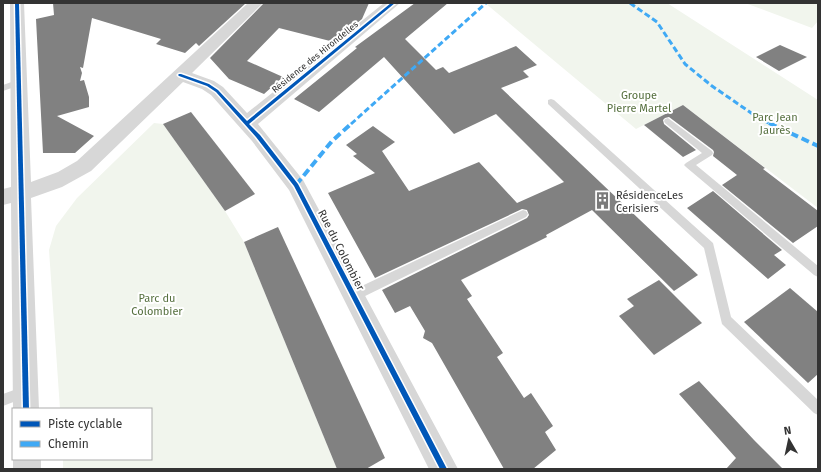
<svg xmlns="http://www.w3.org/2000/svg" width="821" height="472" font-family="'Fira Sans',sans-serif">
	<rect width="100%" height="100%" fill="#fff"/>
	<!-- green -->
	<g fill="#f1f5ed">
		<polygon points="485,3 667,3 818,100 818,208 683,105 636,129"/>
		<polygon points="745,3 818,3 818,21 812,28"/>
		<polygon points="154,123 163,124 225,211 244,242 337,469 63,469 63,459 151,459 151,409 60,409 49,250 56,226 77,198"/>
	</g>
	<!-- building -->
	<g fill="#818181">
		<polygon points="53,3 246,3 199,46 196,43 185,53 156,44 161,39 92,18 83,68 80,67 82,73 80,81 84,80 89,97 89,107 57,116 94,136 75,153 43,153 36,19 54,15"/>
		<polygon points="264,3 369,3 362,19 334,42 279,28 247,61 283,77 264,94 229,79 210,58"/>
		<polygon points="415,3 448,3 405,39 436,70 443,67 449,73 516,46 537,65 523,71 529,77 501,88 698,275 674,291 592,210 546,235 547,237 461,280 472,296 467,299 503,353 497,357 524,398 531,393 553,426 545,432 556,450 533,469 504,469 432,343 423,338 425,331 410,306 395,313 382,290 527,218 529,215 527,210 522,209 375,278 328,193 375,173 353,156 357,154 346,145 373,126 395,142 382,151 409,191 479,162 517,203 564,182 496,114 454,134 384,57 319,112 294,99 357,48 355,47"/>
		<polygon points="780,45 807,57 779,71 756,57"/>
		<polygon points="683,105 765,168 763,169 818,211 818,226 793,243 722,185 737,175 713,156 714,152 713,150 669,117 665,118 663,120 664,124 696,150 683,157 644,125"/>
		<polygon points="191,112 255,194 225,211 163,124"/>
		<polygon points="713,191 782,250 774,255 786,265 768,279 687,208"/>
		<polygon points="278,227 385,458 366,469 337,469 244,242"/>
		<polygon points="659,280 702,323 654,355 619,316 634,306 627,299"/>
		<polygon points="790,288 818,312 818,374 808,383 744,322"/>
		<polygon points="699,381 754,440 783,469 726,469 736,458 679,394"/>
	</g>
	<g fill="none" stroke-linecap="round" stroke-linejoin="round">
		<!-- service -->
		<g fill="#d7d7d7" fill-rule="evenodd">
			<polygon points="20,79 24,82 23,84 3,91 3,85"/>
			<polygon points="551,99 554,100 713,243 731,317 818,400 818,415 814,413 722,324 704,248 548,104 548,100"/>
			<polygon points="668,118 712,151 713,153 712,155 696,165 818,266 818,277 814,275 686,167 684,165 686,163 702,153 665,123 664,121 665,119"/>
			<polygon points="523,210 526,211 528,214 526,217 357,300 353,301 349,300 348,296 349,292"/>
			<polygon points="25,386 29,388 31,392 29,396 3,406 3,394"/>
		</g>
		<!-- minor -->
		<g fill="#d7d7d7" fill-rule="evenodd">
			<polygon points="10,3 24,3 31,182 58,172 77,161 248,3 263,3 192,73 214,81 223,87 247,113 384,3 400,3 258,124 303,180 458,469 429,469 289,190 252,141 211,95 202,89 183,82 91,171 62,187 31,198 39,409 13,409 11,203 3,205 3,189 11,187"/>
			<rect x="13" y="459" width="28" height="10"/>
		</g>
		<!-- quiet-far1 -->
		<g stroke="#3fa9f5" stroke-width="3" stroke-dasharray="6 3" stroke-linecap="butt">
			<polyline points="630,3 657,22 685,64 712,86 760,119 771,124"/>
			<polyline points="351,124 486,3"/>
		</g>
		<!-- quiet -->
		<g stroke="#3fa9f5" stroke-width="4" stroke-dasharray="8 4" stroke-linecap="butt">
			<polyline points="769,123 818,146"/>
			<polyline points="296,185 332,141 352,123"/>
		</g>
		<defs>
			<g id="cycleway">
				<polygon points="15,3 19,3 29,409 23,409"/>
				<polygon points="391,3 395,3 249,124 260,135 298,184 447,469 440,469 294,186 256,137 216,92 207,86 179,76 178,75 179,74 181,74 209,84 218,90 247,121"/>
			</g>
		</defs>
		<!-- cycleway casing -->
		<use href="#cycleway" stroke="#fff" stroke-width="3"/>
		<!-- cycleway -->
		<use href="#cycleway" fill="#0057b8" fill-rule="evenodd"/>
	</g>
	<!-- icons -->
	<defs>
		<symbol id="building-bare" viewBox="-9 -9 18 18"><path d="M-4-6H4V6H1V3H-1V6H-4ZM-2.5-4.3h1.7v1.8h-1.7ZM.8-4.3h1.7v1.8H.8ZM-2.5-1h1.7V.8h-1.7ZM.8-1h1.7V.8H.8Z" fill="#7a7a7a" stroke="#fff" stroke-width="2.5" paint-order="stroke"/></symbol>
	</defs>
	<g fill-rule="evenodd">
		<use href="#building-bare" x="590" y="188" width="25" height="25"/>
	</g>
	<g text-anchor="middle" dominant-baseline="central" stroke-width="4" stroke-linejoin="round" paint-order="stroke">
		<!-- far-street labels -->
		<g font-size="9" fill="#333" stroke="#fff">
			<text transform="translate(315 57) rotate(-39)">Résidence des Hirondelles</text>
		</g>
		<!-- park labels -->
		<g font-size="11" fill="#56703f" stroke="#fff">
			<text x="639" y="95">Groupe<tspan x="639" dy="13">Pierre Martel</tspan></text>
			<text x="775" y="117">Parc Jean<tspan x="775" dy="13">Jaurès</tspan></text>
			<text x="157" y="298">Parc du<tspan x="157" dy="13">Colombier</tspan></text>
		</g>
		<!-- poi labels -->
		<g font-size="11" fill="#333" stroke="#fff" text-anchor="start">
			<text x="616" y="195">RésidenceLes<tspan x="616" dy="13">Cerisiers</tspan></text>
		</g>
		<!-- street labels -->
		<g font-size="11" fill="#333" stroke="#fff">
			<text transform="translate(341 250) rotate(63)">Rue du Colombier</text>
		</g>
	</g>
	<!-- border -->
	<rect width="821" height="472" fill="none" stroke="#333333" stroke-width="8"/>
	<!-- legend -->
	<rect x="12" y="408" width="140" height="52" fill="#ffffff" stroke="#adadad"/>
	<rect x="20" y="421" width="20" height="6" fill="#0057b8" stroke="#adadad"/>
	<text x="48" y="428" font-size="12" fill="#333333">Piste cyclable</text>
	<rect x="20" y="441" width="20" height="6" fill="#3fa9f5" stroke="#adadad"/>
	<text x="48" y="448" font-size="12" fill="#333333">Chemin</text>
	<!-- north arrow -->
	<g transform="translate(789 440) rotate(351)" stroke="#ffffff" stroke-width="3" paint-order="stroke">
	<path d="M0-3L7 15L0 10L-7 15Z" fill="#333333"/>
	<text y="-6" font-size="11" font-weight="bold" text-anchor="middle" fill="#333333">N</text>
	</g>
</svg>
